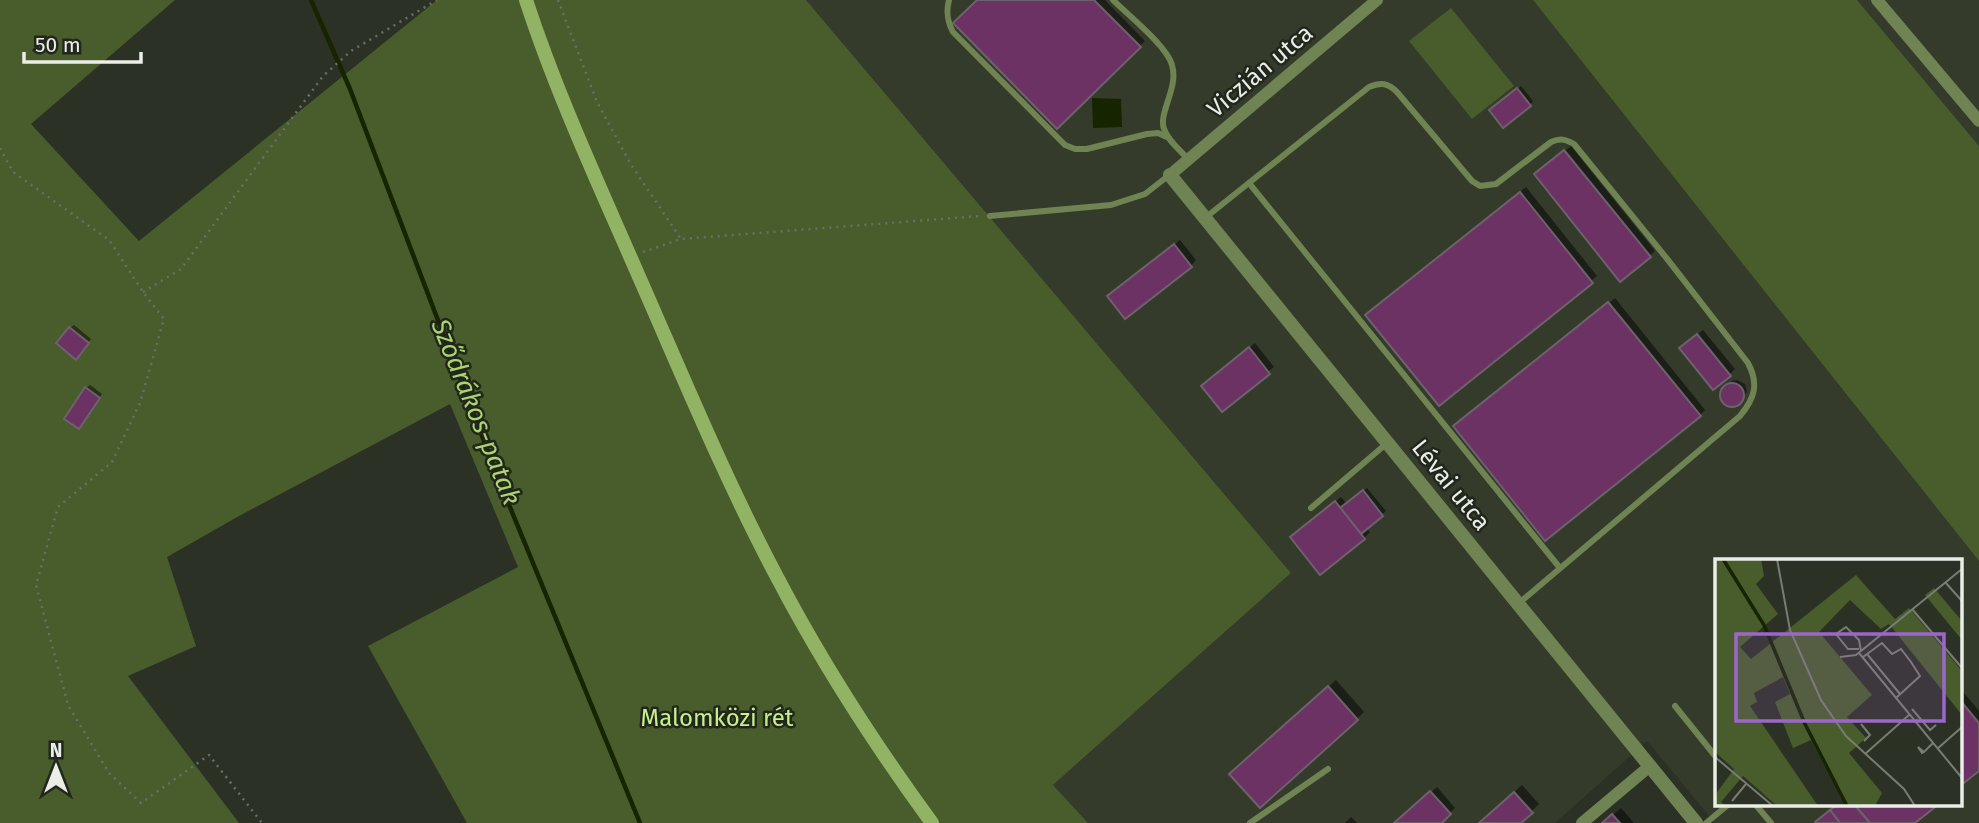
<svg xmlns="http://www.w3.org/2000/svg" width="1979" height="823" font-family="'Fira Sans',sans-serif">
	<rect width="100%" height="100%" fill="#2c3126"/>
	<!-- built -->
	<g fill="#343b2b" fill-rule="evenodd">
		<path d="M806 0H1533L1979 561V823H1715L1647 741 1555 823H1088L1052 786 1291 573ZM1716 560H1960V804H1716Z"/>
		<polygon points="1857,0 1979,0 1979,146"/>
	</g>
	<!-- green -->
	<g fill="#495c2c">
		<polygon points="0,0 175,0 31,124 139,241 437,0 806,0 1291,573 1053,785 1088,823 467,823 368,646 518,567 450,404 239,516 167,557 196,646 128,676 239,823 0,823"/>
		<polygon points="1533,0 1857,0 1979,146 1979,561"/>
		<polygon points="1451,8 1514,86 1472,119 1409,41"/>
	</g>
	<!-- water -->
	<polygon fill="#172400" points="1092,98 1121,99 1122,127 1093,128"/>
	<!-- shadow -->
	<g fill="#0007">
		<polygon points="980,0 1105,0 1145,41 1057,126"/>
		<polygon points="1521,86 1533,101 1530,105 1494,107"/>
		<polygon points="1571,146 1655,251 1649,256 1542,169"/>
		<polygon points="1526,187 1597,276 1439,404 1373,310"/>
		<polygon points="1180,240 1196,260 1191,266 1115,291"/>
		<polygon points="1615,298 1705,410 1700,415 1461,421"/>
		<polygon points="74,325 91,339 79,354 70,328"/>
		<polygon points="1703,330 1735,369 1729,375 1687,343"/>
		<polygon points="1255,343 1274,367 1222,409 1208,380"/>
		<polygon points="1737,380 1745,384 1747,392 1738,404 1728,404 1724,402 1722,392 1732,381"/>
		<polygon points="90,385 102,394 82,424 86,388"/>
		<polygon points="1367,488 1386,511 1366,528 1370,532 1364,538 1321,572 1298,531 1341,497 1347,504"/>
		<polygon points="1336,680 1364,712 1357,719 1239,767"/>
		<polygon points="1960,688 1979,711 1979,769 1960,785"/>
		<polygon points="1522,785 1539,804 1519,823 1480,823"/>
		<polygon points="1437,787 1455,808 1439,823 1396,823"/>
		<polygon points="1621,808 1634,823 1604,823"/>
		<polygon points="1351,817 1357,823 1345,823"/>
	</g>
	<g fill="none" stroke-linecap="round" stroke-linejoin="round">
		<!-- stream -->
		<polyline stroke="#172400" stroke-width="4.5" points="311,0 350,89 498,478 640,823"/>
	</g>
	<!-- building -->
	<g fill="#6c3264" stroke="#6d626b" stroke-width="2">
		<polygon points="977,0 1094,0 1141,47 1057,129 953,23"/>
		<polygon points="1517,88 1531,106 1503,128 1489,110"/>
		<polygon points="1564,150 1651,257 1620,282 1534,174"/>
		<polygon points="1520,192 1593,283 1439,406 1365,315"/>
		<polygon points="1174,244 1192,267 1125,319 1107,296"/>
		<polygon points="1608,302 1701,416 1545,541 1453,426"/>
		<polygon points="69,327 89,343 76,360 56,343"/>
		<polygon points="1697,334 1731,376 1713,390 1679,348"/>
		<polygon points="1249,347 1270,374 1222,412 1201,386"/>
		<circle cx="1732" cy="395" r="12"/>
		<polygon points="85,387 100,398 79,429 64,419"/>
		<polygon points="1363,490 1383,516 1361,534 1340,508"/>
		<polygon points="1335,501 1365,539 1320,575 1290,537"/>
		<polygon points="1328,686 1358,720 1260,808 1229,774"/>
		<polygon points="1960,700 1979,723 1979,771 1960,786"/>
		<polygon points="1430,791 1451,814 1442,823 1394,823"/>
		<polygon points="1514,792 1533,813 1521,823 1479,823"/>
		<polygon points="1838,804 1854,804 1870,823 1840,823 1830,810"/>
		<polygon points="1854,804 1939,804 1915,823 1870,823"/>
		<polygon points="1830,810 1840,823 1816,823 1815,822"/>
		<polygon points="1612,814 1620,823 1602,823"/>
	</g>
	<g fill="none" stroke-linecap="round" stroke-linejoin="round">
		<!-- path -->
		<g stroke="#6a6f65" stroke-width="2.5" stroke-dasharray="2 5" stroke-linecap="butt">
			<polyline points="558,0 597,102 630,163 681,239"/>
			<polyline points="0,148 13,172 109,240 143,292 164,319 140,403 112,462 58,507 36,585 68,705 109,773 141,803 209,755 262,823"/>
			<polyline points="643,252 681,239 980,216"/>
			<polyline points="143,292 181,269 323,76 351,51 437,0"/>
		</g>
		<!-- service -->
		<g stroke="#6f8452" stroke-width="6">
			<path d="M949 0C946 12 947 21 953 32L1065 145 1075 149H1087L1147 134 1158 133 1169 138"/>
			<path d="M1113 0C1128 15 1167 46 1172 65 1179 88 1158 113 1164 129 1168 141 1180 150 1188 159"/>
			<polyline points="1249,183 1560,568"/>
			<polyline points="990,216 1111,205 1145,194 1168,176"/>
			<path d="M1205 218 1369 87C1381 82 1388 83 1397 92L1472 181 1480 186 1496 184 1551 142C1560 138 1565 139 1574 144L1668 260 1748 363C1759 384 1755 398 1740 416L1518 604"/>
			<polyline points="1311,508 1386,444"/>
			<polyline points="1675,706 1716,757"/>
			<polyline points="1755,804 1771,823"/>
			<polyline points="1250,823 1328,769"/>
			<polyline points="1706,823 1729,804"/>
		</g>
		<!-- minor -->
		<g stroke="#6f8452" stroke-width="12">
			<polyline points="1877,0 1979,121"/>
			<polyline points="1170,175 1377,0"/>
			<polyline points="1582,823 1650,766"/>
		</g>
		<!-- tertiary -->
		<polyline stroke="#6f8452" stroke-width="14" points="1170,175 1696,823"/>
		<!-- secondary -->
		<path stroke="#92b363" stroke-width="14" d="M526 0C557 95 600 187 640 279 684 379 726 481 777 577 822 663 875 745 932 823"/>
	</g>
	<g text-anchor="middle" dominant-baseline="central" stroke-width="5" stroke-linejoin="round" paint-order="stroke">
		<!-- street labels -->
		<g font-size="24" fill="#eaeee7" stroke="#22271d">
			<text transform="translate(1260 71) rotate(-40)">Viczián utca</text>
			<text transform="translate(1451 485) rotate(51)">Lévai utca</text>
		</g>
		<!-- park labels -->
		<g font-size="24" fill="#c6f08a" stroke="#22271d">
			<text x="717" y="718">Malomközi rét</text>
		</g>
		<!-- water labels -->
		<g font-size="26" font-style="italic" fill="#acd570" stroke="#22271d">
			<text transform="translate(476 412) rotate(68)">Sződrákos-patak</text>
		</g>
	</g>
	<!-- overview -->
	<g transform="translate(1715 559)">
		<rect width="247" height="247" fill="#2c3126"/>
		<path d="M0 0H46L49 17 41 25 63 55 25 88 36 100 141 16 180 60 194 49 247 112V156L174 65 166 70 135 41 104 73 157 136 132 158 151 179 134 194 167 234 160 247H131L96 181 78 189 60 143 75 135 68 118 39 134 42 143 35 147 103 247H62L28 217 6 243 10 247H0V236L19 210 0 193ZM219 29 247 62V81L210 36Z" fill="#495c2c"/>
		<path fill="none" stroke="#172400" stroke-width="3.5" d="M8 0 49 66 90 165 132 247"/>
		<path fill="none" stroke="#787d73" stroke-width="2" d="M62 0 75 71 106 141 131 177 189 230 200 247M230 23 247 42M197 50 247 109M144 90H133L121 75 131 68 144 81 146 92M144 94 247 219M152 95 185 135M125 98 141 96 247 10M148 98 167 84 177 95 186 90 196 103 205 117 181 139M197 150 215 171 221 166M146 165 155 176 149 182M222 190 247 168M209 193 203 188 207 194 209 193 218 184M150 195 194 156M0 198 58 247M17 242 31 225"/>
		<path fill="#9c66cb" fill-opacity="0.15" stroke="#9c66cb" stroke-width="3.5" d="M21 75H229V162H21Z"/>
		<rect width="247" height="247" fill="none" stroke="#eaeee7" stroke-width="3.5"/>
	</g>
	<!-- north arrow -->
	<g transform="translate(56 767)" stroke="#22271d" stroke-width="5" paint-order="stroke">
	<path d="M0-5L12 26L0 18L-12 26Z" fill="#eaeee7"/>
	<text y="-10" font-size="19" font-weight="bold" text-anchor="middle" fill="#eaeee7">N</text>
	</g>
	<!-- scale -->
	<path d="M24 52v10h117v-10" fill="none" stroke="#eaeee7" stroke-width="3.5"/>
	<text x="35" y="52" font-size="21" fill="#eaeee7" stroke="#22271d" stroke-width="5" paint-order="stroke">50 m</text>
</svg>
